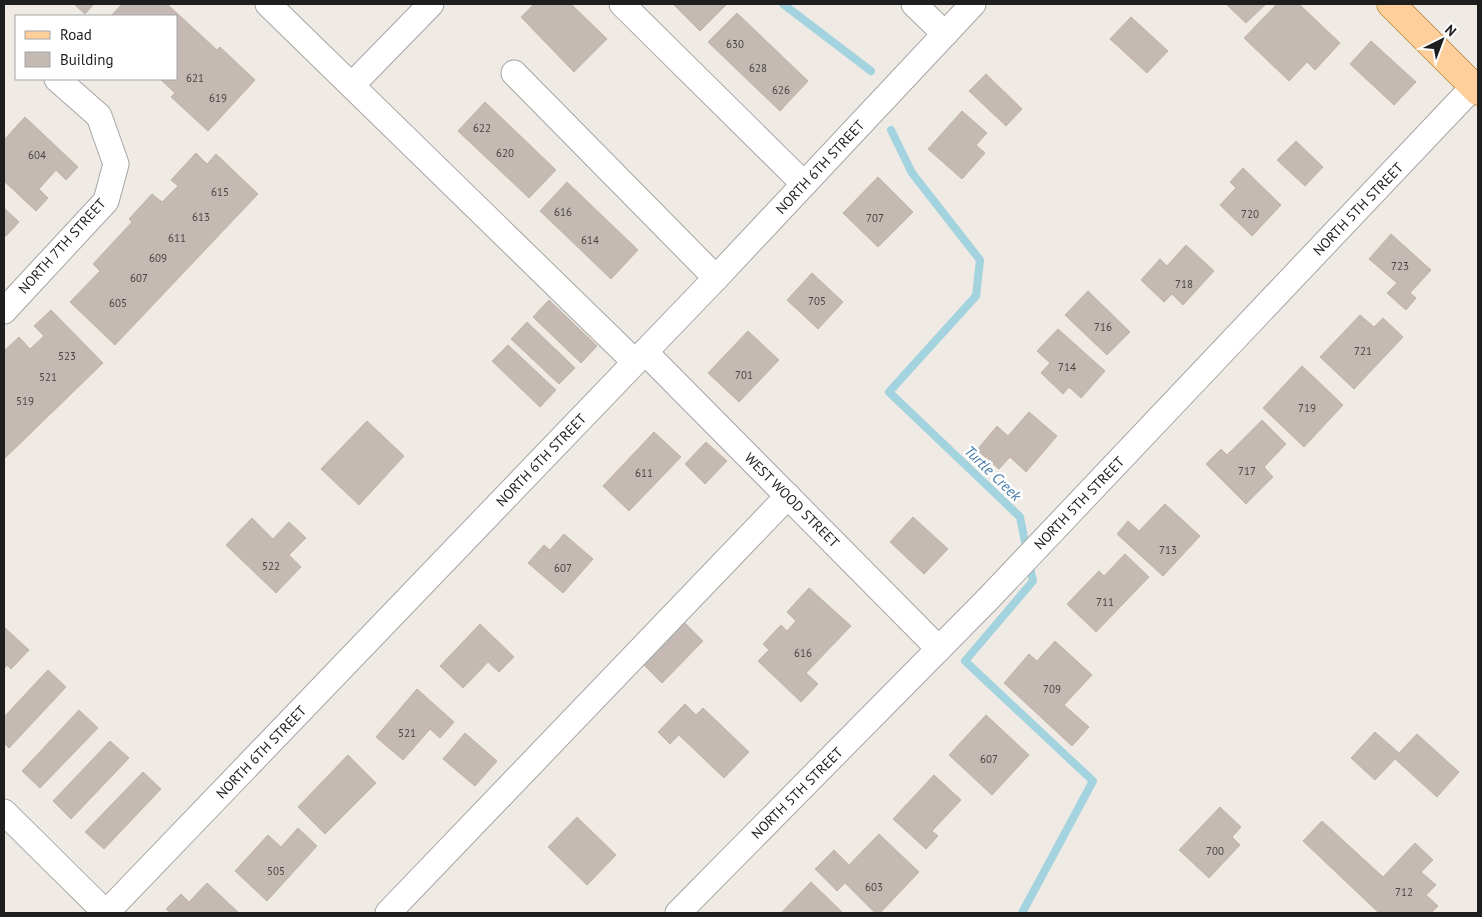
<svg xmlns="http://www.w3.org/2000/svg" width="1482" height="917" font-family="'PT Sans',sans-serif">
	<rect width="100%" height="100%" fill="#efebe4"/>
	<g fill="none" stroke-linecap="round" stroke-linejoin="round">
		<!-- stream -->
		<g stroke="#a3d3de" stroke-width="8">
			<polyline points="783,4 871,71"/>
			<polyline points="891,130 912,173 980,260 976,296 889,392 1020,517 1027,552"/>
			<polyline points="1022,913 1093,781 965,661 1033,581 1029,563"/>
		</g>
	</g>
	<!-- building -->
	<g fill="#c4bab3" stroke="#c1b1a6">
		<polygon points="74,4 94,4 85,14"/>
		<polygon points="122,4 167,4 217,50 220,47 255,80 208,131 171,97 175,93 160,79 176,79 176,16 111,16"/>
		<polygon points="534,4 571,4 607,39 574,72 521,17"/>
		<polygon points="673,4 727,4 700,31"/>
		<polygon points="1228,4 1266,4 1246,23 1227,5"/>
		<polygon points="1277,4 1299,4 1340,43 1315,70 1307,62 1289,81 1244,38"/>
		<polygon points="737,13 808,81 780,111 708,42"/>
		<polygon points="1131,17 1168,51 1147,73 1110,39"/>
		<polygon points="1371,41 1416,82 1394,105 1350,64"/>
		<polygon points="986,74 1022,109 1006,126 969,91"/>
		<polygon points="485,102 556,170 529,198 458,131"/>
		<polygon points="962,111 987,133 976,145 985,153 962,179 928,149"/>
		<polygon points="25,117 78,167 66,180 56,170 39,189 48,198 36,211 4,181 4,140"/>
		<polygon points="1296,141 1323,167 1305,186 1277,160"/>
		<polygon points="196,153 207,164 216,154 258,194 115,345 70,302 100,271 93,264 132,222 129,219 152,194 162,202 178,186 171,180"/>
		<polygon points="1243,168 1281,205 1252,236 1220,205 1236,188 1230,182"/>
		<polygon points="878,177 913,212 878,247 843,213"/>
		<polygon points="567,182 638,250 611,279 540,211"/>
		<polygon points="4,208 19,222 6,236 4,234"/>
		<polygon points="1391,234 1431,270 1410,293 1416,298 1406,310 1387,293 1397,283 1369,259"/>
		<polygon points="1186,245 1214,271 1183,305 1172,294 1164,302 1141,280 1160,259 1167,266"/>
		<polygon points="812,273 843,302 818,329 787,300"/>
		<polygon points="1088,291 1130,332 1107,355 1065,315"/>
		<polygon points="549,300 597,346 581,363 533,317"/>
		<polygon points="51,310 103,363 4,459 4,351 19,337 30,349 44,336 34,326"/>
		<polygon points="1360,315 1374,327 1383,318 1403,337 1354,389 1320,357"/>
		<polygon points="527,322 575,368 559,384 511,339"/>
		<polygon points="1058,329 1105,371 1081,398 1069,387 1063,394 1041,373 1050,363 1037,351"/>
		<polygon points="748,331 779,360 739,402 708,373"/>
		<polygon points="508,345 556,390 540,407 492,361"/>
		<polygon points="1302,366 1343,405 1304,447 1263,408"/>
		<polygon points="1029,412 1057,436 1026,472 1010,457 999,469 977,450 997,426 1008,436"/>
		<polygon points="1262,420 1286,444 1264,467 1273,477 1246,504 1206,464 1221,449 1227,455"/>
		<polygon points="367,421 404,456 359,505 321,469"/>
		<polygon points="654,432 681,457 629,511 603,486"/>
		<polygon points="706,442 727,461 705,484 685,464"/>
		<polygon points="1165,504 1200,536 1163,576 1117,534 1128,521 1139,531"/>
		<polygon points="913,517 948,549 924,574 890,542"/>
		<polygon points="252,518 273,539 289,522 306,538 289,555 301,567 276,593 226,545"/>
		<polygon points="564,534 593,559 563,593 528,563 544,545 550,550"/>
		<polygon points="1125,554 1149,577 1096,632 1067,604 1099,571 1104,576"/>
		<polygon points="809,588 851,626 806,673 818,684 801,702 758,661 769,650 763,644 781,625 787,631 796,621 787,612"/>
		<polygon points="682,620 703,641 662,683 641,662"/>
		<polygon points="480,624 514,657 499,672 488,662 463,688 440,666"/>
		<polygon points="4,627 29,650 11,669 7,665 4,669"/>
		<polygon points="1055,641 1092,675 1064,705 1089,727 1072,746 1004,683 1029,654 1037,661"/>
		<polygon points="48,670 66,687 9,748 4,743 4,717"/>
		<polygon points="417,689 454,722 440,738 430,729 403,760 376,737"/>
		<polygon points="685,704 696,715 703,708 749,752 724,778 679,735 670,744 658,732"/>
		<polygon points="79,710 98,728 40,788 22,771"/>
		<polygon points="986,715 1029,755 992,795 949,755"/>
		<polygon points="1375,732 1399,753 1417,734 1459,772 1437,797 1395,759 1375,780 1351,758"/>
		<polygon points="465,733 497,761 475,786 443,759"/>
		<polygon points="110,741 129,758 71,819 53,801"/>
		<polygon points="348,755 376,783 325,834 298,807"/>
		<polygon points="143,772 161,789 104,849 85,832"/>
		<polygon points="934,775 961,800 932,831 938,836 926,849 893,819"/>
		<polygon points="1220,807 1241,827 1232,837 1240,845 1209,878 1179,850"/>
		<polygon points="577,817 616,855 587,885 548,847"/>
		<polygon points="1322,821 1383,877 1415,843 1433,860 1421,872 1436,885 1426,895 1438,906 1431,913 1379,913 1303,841"/>
		<polygon points="298,828 317,846 267,901 235,871 268,835 281,847"/>
		<polygon points="879,834 919,872 880,913 875,913 845,883 837,891 815,869 834,850 849,865"/>
		<polygon points="811,882 843,913 781,913"/>
		<polygon points="207,883 239,913 171,913 166,909 181,894 189,902"/>
	</g>
	<g fill="none" stroke-linecap="round" stroke-linejoin="round">
		<defs>
			<g id="minor">
				<polyline points="268,4 635,362"/>
				<polyline points="622,4 804,184"/>
				<polyline points="914,4 945,34"/>
				<polyline points="514,73 716,278"/>
				<polyline points="352,85 431,4"/>
				<polyline points="4,311 106,201 116,164 99,116 57,79"/>
				<polyline points="645,352 939,649"/>
				<polyline points="4,812 106,913"/>
				<polyline points="106,913 716,278 973,4"/>
				<polyline points="388,913 788,496"/>
				<polyline points="678,913 989,598 1474,86"/>
			</g>
			<polyline id="major" points="1391,4 1478,91"/>
		</defs>
		<!-- minor casing -->
		<use href="#minor" stroke="#a5a5a5" stroke-width="27"/>
		<!-- major casing -->
		<use href="#major" stroke="#986000" stroke-width="29"/>
		<!-- minor -->
		<use href="#minor" stroke="#fff" stroke-width="25"/>
		<!-- major -->
		<use href="#major" stroke="#fecf9a" stroke-width="28"/>
	</g>
	<g text-anchor="middle" dominant-baseline="central" stroke-width="5" stroke-linejoin="round" paint-order="stroke">
		<!-- number labels -->
		<g font-size="11" fill="#484543">
			<text x="735" y="44">630</text>
			<text x="758" y="68">628</text>
			<text x="195" y="78">621</text>
			<text x="781" y="90">626</text>
			<text x="218" y="98">619</text>
			<text x="482" y="128">622</text>
			<text x="505" y="153">620</text>
			<text x="37" y="155">604</text>
			<text x="220" y="192">615</text>
			<text x="563" y="212">616</text>
			<text x="1250" y="214">720</text>
			<text x="201" y="217">613</text>
			<text x="875" y="218">707</text>
			<text x="177" y="238">611</text>
			<text x="590" y="240">614</text>
			<text x="158" y="258">609</text>
			<text x="1400" y="266">723</text>
			<text x="139" y="278">607</text>
			<text x="1184" y="284">718</text>
			<text x="817" y="301">705</text>
			<text x="118" y="303">605</text>
			<text x="1103" y="327">716</text>
			<text x="1363" y="351">721</text>
			<text x="67" y="356">523</text>
			<text x="1067" y="367">714</text>
			<text x="744" y="375">701</text>
			<text x="48" y="377">521</text>
			<text x="25" y="401">519</text>
			<text x="1307" y="408">719</text>
			<text x="1247" y="471">717</text>
			<text x="644" y="473">611</text>
			<text x="1168" y="550">713</text>
			<text x="271" y="566">522</text>
			<text x="563" y="568">607</text>
			<text x="1105" y="602">711</text>
			<text x="803" y="653">616</text>
			<text x="1052" y="689">709</text>
			<text x="407" y="733">521</text>
			<text x="989" y="759">607</text>
			<text x="1215" y="851">700</text>
			<text x="276" y="871">505</text>
			<text x="874" y="887">603</text>
			<text x="1404" y="892">712</text>
		</g>
		<!-- street labels -->
		<g font-size="14" fill="#1e1e1e" stroke="#fff">
			<text transform="translate(820 167) rotate(-47)">NORTH 6TH STREET</text>
			<text transform="translate(1358 209) rotate(-46)">NORTH 5TH STREET</text>
			<text transform="translate(62 246) rotate(-48)">NORTH 7TH STREET</text>
			<text transform="translate(541 460) rotate(-46)">NORTH 6TH STREET</text>
			<text transform="translate(792 500) rotate(45)">WEST WOOD STREET</text>
			<text transform="translate(1079 503) rotate(-46)">NORTH 5TH STREET</text>
			<text transform="translate(261 752) rotate(-46)">NORTH 6TH STREET</text>
			<text transform="translate(797 793) rotate(-45)">NORTH 5TH STREET</text>
		</g>
		<!-- water labels -->
		<g font-size="15" font-style="italic" fill="#457aa8" stroke="#fff">
			<text transform="translate(993 473) rotate(44)">Turtle Creek</text>
		</g>
	</g>
	<!-- border -->
	<rect width="1482" height="917" fill="none" stroke="#1e1e1e" stroke-width="10"/>
	<!-- legend -->
	<rect x="15" y="15" width="162" height="65" fill="#ffffff" stroke="#a5a5a5"/>
	<rect x="25" y="31" width="25" height="8" fill="#fecf9a" stroke="#a5a5a5"/>
	<text x="60" y="40" font-size="15" fill="#1e1e1e">Road</text>
	<rect x="25" y="52" width="25" height="15" fill="#c4bab3" stroke="#a5a5a5"/>
	<text x="60" y="65" font-size="15" fill="#1e1e1e">Building</text>
	<!-- north arrow -->
	<g transform="translate(1442 40) rotate(42)" stroke="#ffffff" stroke-width="4" paint-order="stroke">
	<path d="M0-4L9 19L0 12L-9 19Z" fill="#1e1e1e"/>
	<text y="-8" font-size="14" font-weight="bold" text-anchor="middle" fill="#1e1e1e">N</text>
	</g>
</svg>
